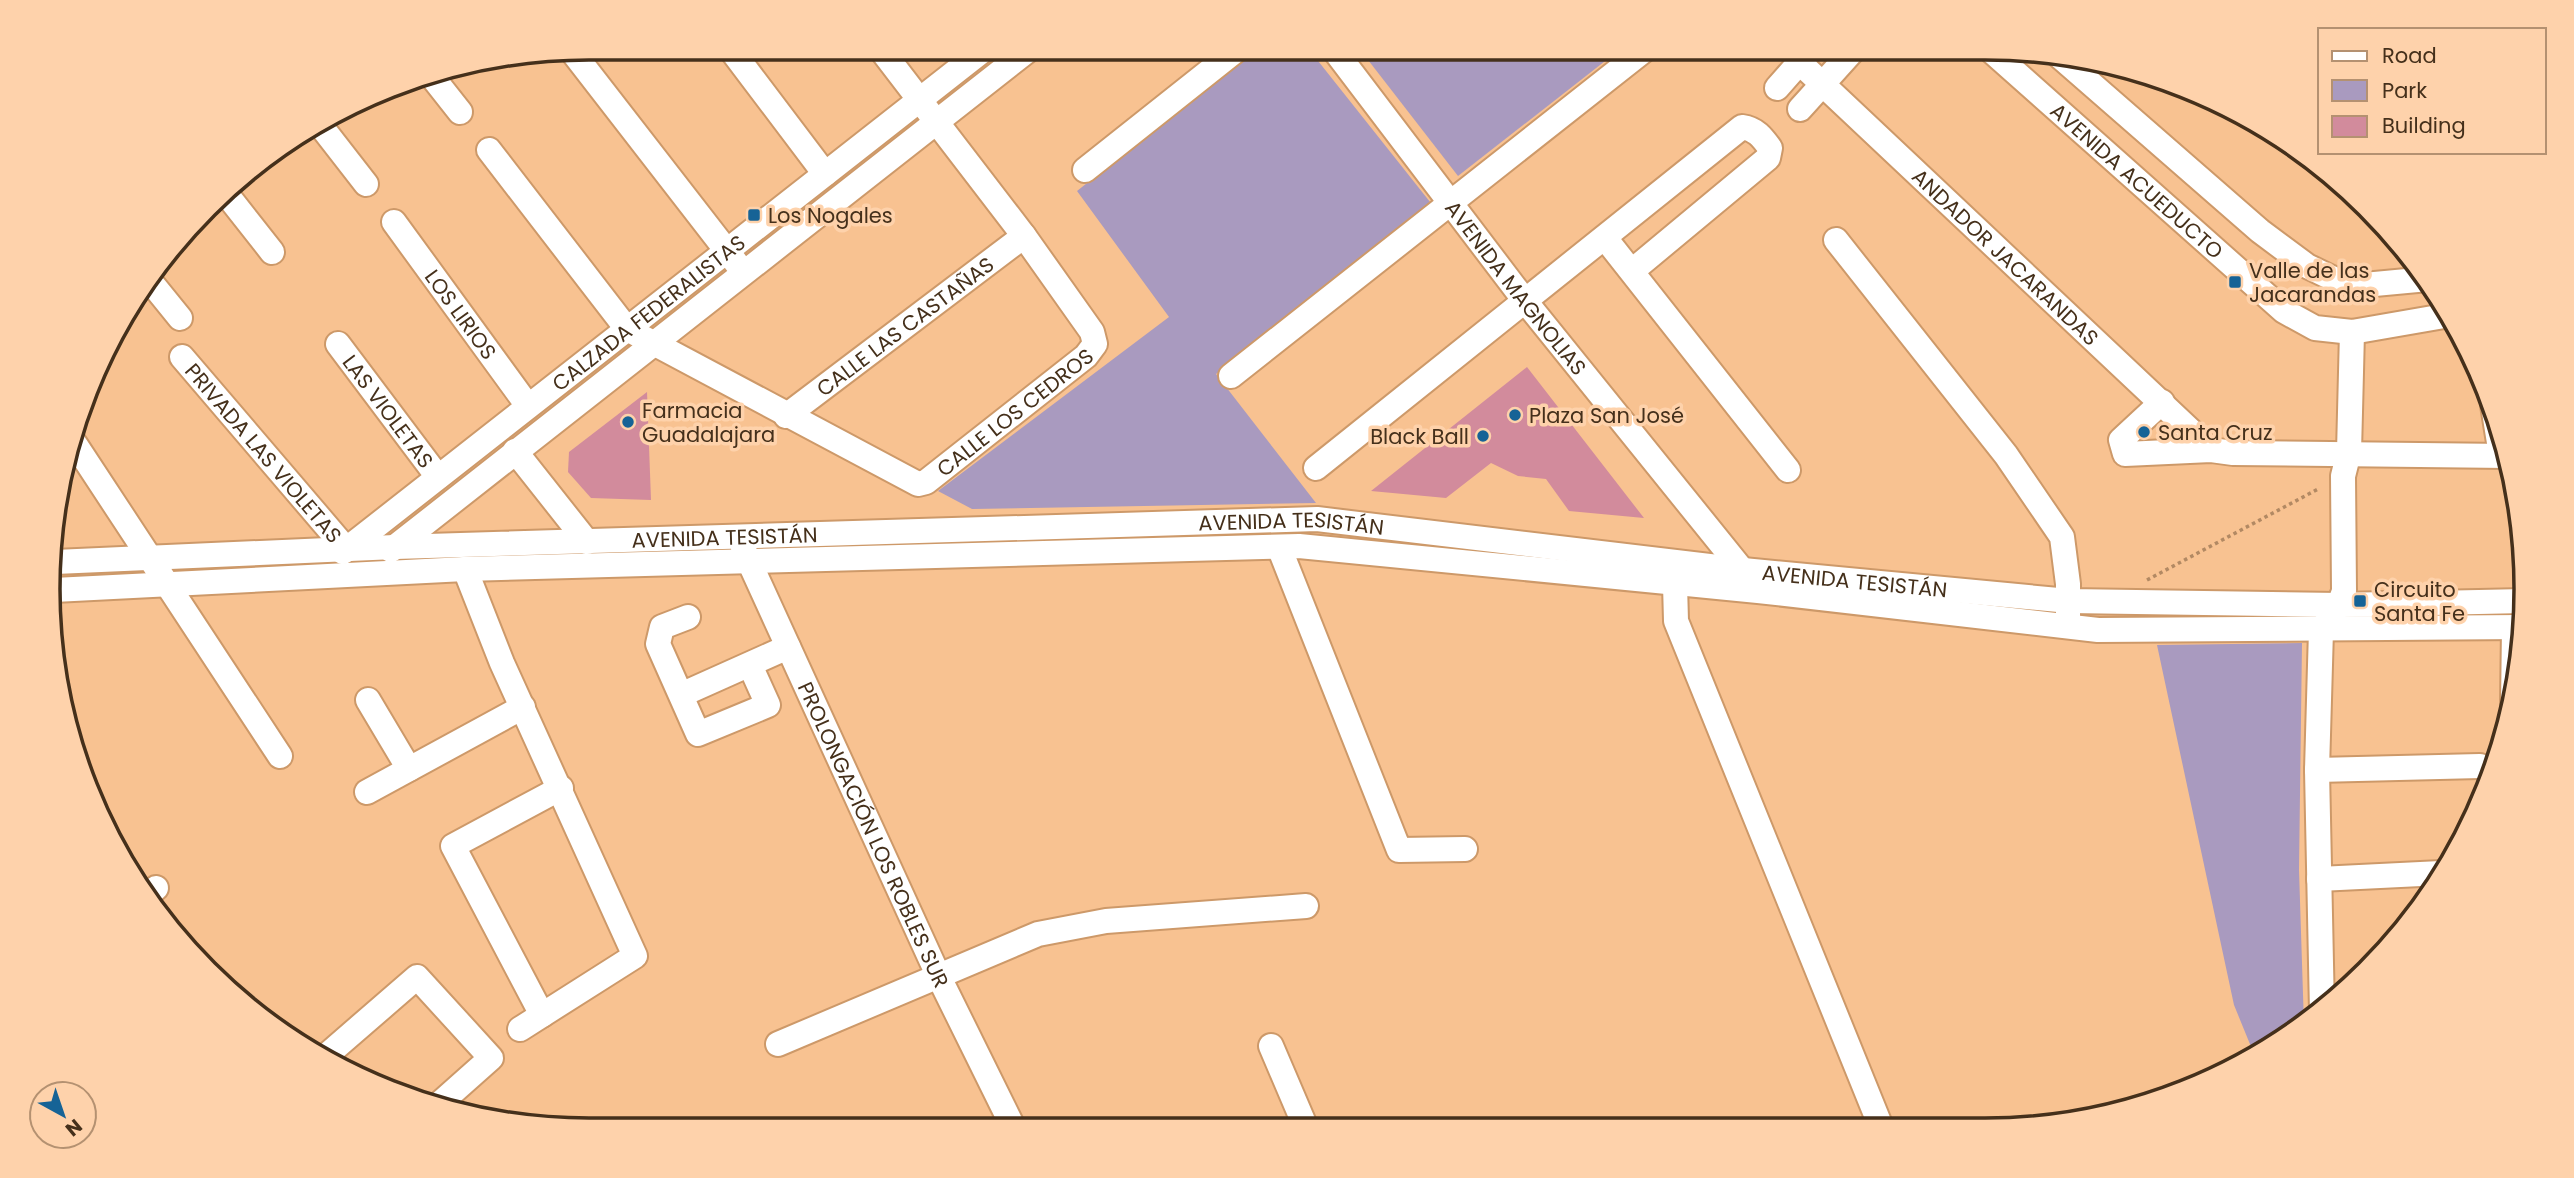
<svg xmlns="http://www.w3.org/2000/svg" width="2574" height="1178" font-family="Poppins,sans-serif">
	<rect width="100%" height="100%" fill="#f8c291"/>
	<!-- green -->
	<g fill="#a99abf">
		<polygon points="1259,47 1307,47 1434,207 1216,374 1316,503 972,509 938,491 1169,317 1077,191"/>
		<polygon points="1358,47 1623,47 1458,176"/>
		<polygon points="2302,643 2299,870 2304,1025 2254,1054 2234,1005 2157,645"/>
	</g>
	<!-- building -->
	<g fill="#d28b9c">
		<polygon points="1527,367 1644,518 1569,511 1546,479 1518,476 1491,463 1446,498 1371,491"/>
		<polygon points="647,392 651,500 591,498 568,472 569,452"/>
	</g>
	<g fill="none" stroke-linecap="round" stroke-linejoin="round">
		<defs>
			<g id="minor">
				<polyline points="729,47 825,174"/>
				<path id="s1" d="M1332 47 1525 301 1747 576"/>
				<path id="s2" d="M1987 47 2284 311 2315 328 2352 332 2450 315"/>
				<polyline points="571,50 737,264"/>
				<polyline points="2057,54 2260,231 2307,266 2336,280 2364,285 2428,279"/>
				<path id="s3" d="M1799 62 2211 450"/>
				<polyline points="430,74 460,112"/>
				<polyline points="1777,88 1813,47"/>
				<polyline points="1800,109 1856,47"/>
				<polyline points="317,121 366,184"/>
				<path id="s4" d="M489 150 627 329 918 484 926 482 1086 356 1095 344 1092 332 1024 236 879 47"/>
				<polyline points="1085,170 1240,47"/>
				<polyline points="224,191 272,252"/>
				<path id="s5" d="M394 222 528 406"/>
				<polyline points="1605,238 1788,470"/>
				<polyline points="1836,240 2006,455 2062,537 2068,584 2068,616"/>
				<polyline points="150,281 180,318"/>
				<path id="s6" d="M338 344 438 477"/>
				<path id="s7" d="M182 357 347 550"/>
				<polyline points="1231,376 1648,47"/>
				<polyline points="2162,402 2121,440 2125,454 2211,450 2233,453 2508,456"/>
				<polyline points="2493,405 2501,455"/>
				<path id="s8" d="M786 416 1024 236"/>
				<polyline points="73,441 280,756"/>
				<polyline points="515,451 587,542"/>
				<path d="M1316 468 1742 127C1756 129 1762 137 1770 148L1768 158 1632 271"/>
				<polyline points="1279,547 1399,850 1465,849"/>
				<path id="s9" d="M743 548 938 975 1014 1129"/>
				<polyline points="391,550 1032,47"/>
				<path id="s10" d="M343 552 987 47"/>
				<path id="s11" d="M55 562 395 547 1317 519 1743 570 2069 601 2339 605 2525 601"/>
				<polyline points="465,569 502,663 635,956 520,1029"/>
				<polyline points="1675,584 1676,621 1881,1127"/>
				<polyline points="54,590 465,569 1299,546 1758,591 2098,630 2523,627"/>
				<polyline points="688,617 662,627 658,644 698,734 768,705 750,665"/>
				<polyline points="683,694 788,647"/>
				<polyline points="368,700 409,769"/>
				<polyline points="2513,706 2514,627"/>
				<polyline points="2317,770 2480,766"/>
				<polyline points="367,792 523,707"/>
				<polyline points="2319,879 2441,873"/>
				<polyline points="148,895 156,888"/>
				<polyline points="2322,1012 2317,770 2321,630 2339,605 2344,591 2343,476 2349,452 2352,332"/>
				<polyline points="542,1015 453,846 561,788"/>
				<polyline points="778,1044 1038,934 1106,921 1306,906"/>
				<polyline points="1271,1046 1306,1128"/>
				<polyline points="327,1055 417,977 491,1058 437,1106"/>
			</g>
		</defs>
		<!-- minor casing -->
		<use href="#minor" stroke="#cd9969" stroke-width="28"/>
		<!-- path -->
		<polyline stroke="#b28963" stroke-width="3.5" stroke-dasharray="3.5 3.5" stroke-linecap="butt" points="2147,580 2320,488"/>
		<!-- minor -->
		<use href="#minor" stroke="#fff" stroke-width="24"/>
	</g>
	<!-- markers -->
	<g fill="#166396" stroke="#fed2ab" stroke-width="2.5">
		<rect x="747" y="208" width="14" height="14" rx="3.5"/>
		<rect x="2228" y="275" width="14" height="14" rx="3.5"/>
		<circle cx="1515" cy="415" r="7"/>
		<circle cx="628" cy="422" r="7"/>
		<circle cx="2144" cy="432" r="7"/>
		<circle cx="1483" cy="436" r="7"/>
		<rect x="2353" y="594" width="14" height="14" rx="3.5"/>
	</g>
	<g text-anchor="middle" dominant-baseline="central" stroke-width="7" stroke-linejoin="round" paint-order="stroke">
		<!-- street labels -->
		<g font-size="21" fill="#45301b" stroke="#fed2ab">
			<text stroke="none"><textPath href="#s2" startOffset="201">AVENIDA ACUEDUCTO</textPath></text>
			<text stroke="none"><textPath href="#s3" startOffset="284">ANDADOR JACARANDAS</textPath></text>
			<text stroke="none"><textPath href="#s1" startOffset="303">AVENIDA MAGNOLIAS</textPath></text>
			<text stroke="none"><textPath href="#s10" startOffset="388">CALZADA FEDERALISTAS</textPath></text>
			<text stroke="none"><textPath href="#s5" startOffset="114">LOS LIRIOS</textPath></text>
			<text stroke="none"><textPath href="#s8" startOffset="149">CALLE LAS CASTAÑAS</textPath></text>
			<text stroke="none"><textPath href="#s6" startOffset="84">LAS VIOLETAS</textPath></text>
			<text stroke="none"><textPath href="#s4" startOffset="677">CALLE LOS CEDROS</textPath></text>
			<text stroke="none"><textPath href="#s7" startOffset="126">PRIVADA LAS VIOLETAS</textPath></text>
			<text stroke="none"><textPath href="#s11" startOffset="1237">AVENIDA TESISTÁN</textPath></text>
			<text stroke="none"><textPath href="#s11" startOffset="670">AVENIDA TESISTÁN</textPath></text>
			<text stroke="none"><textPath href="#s11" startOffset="1804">AVENIDA TESISTÁN</textPath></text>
			<text stroke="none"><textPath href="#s9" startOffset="315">PROLONGACIÓN LOS ROBLES SUR</textPath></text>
		</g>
		<!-- poi labels -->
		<g font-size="21" fill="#45301b" stroke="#fed2ab" text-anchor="start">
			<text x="768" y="215">Los Nogales</text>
			<text x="2249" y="270">Valle de las<tspan x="2249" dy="24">Jacarandas</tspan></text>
			<text x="642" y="410">Farmacia<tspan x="642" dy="24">Guadalajara</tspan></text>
			<text x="1529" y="415">Plaza San José</text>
			<text x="2158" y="432">Santa Cruz</text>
			<text x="1469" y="436" text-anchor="end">Black Ball</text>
			<text x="2374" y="589">Circuito<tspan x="2374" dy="24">Santa Fe</tspan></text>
		</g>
	</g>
	<!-- crop -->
	<path d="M0 0H2574V1178H0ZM589 60H1985A529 529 0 0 1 2514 589V589A529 529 0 0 1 1985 1118H589A529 529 0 0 1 60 589V589A529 529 0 0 1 589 60Z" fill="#fed2ab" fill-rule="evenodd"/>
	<path fill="none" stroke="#45301b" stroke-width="3.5" d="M589 60H1985A529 529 0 0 1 2514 589V589A529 529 0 0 1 1985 1118H589A529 529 0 0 1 60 589V589A529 529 0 0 1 589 60Z"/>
	<!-- legend -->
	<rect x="2318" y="28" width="228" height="126" fill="#fed2ab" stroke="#b49171" stroke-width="2"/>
	<rect x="2332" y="51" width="35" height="10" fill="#ffffff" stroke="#b49171" stroke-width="2"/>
	<text x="2382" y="63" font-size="21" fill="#45301b">Road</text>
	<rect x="2332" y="80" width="35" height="21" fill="#a99abf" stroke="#b49171" stroke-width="2"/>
	<text x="2382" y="98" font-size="21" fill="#45301b">Park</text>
	<rect x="2332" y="116" width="35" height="21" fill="#d28b9c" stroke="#b49171" stroke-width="2"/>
	<text x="2382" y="133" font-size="21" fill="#45301b">Building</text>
	<!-- north arrow -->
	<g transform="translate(63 1115) rotate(140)"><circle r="33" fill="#fed2ab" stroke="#b49171" stroke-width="2"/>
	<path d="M0-5L12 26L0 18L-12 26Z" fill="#166396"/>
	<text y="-10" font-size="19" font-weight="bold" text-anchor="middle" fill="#45301b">N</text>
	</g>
</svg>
